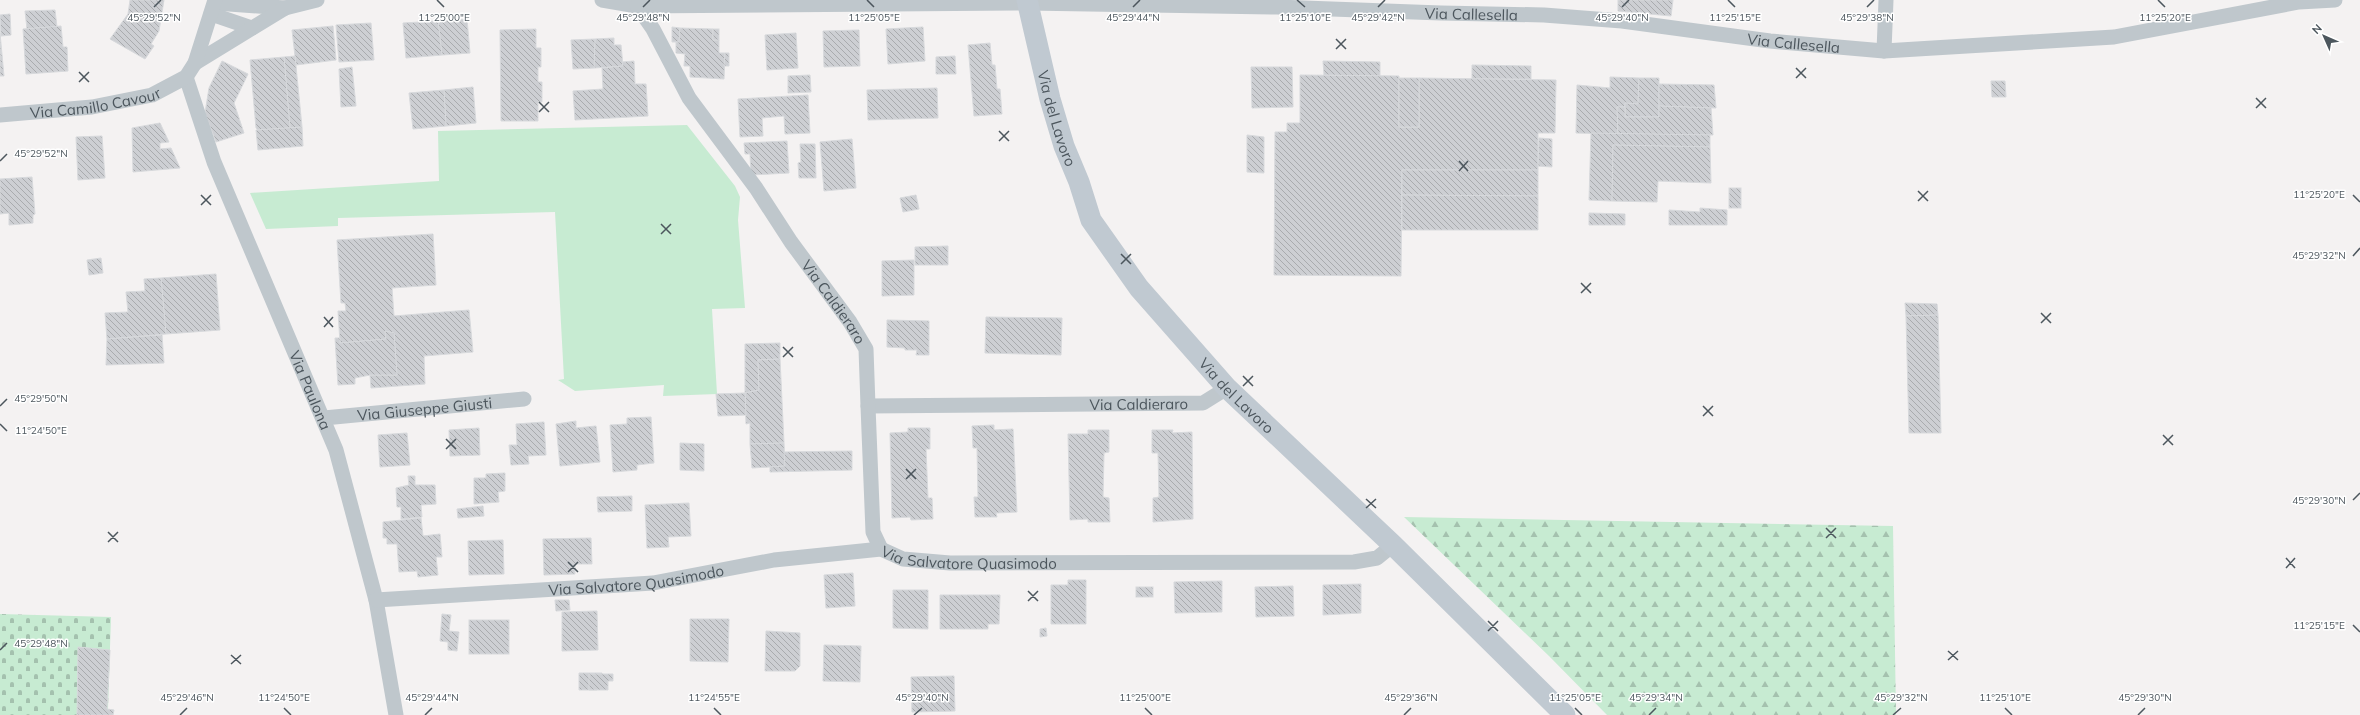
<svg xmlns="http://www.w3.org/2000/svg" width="2360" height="715" font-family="Mulish,sans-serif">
	<defs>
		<pattern id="forest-firs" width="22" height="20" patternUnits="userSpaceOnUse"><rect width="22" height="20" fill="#c7ebd2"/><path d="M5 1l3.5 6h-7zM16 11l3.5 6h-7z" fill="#a4c1ae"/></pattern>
		<pattern id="cemetery-stones" width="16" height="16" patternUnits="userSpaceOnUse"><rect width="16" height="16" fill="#c7ebd2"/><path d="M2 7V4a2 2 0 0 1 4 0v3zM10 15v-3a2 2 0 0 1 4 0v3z" fill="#a4c1ae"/></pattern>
		<pattern id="building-back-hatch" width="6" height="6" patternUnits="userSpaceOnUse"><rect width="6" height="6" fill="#cdcfd3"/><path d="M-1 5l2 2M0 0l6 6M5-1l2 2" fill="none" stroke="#a9abae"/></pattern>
	</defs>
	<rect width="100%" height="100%" fill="#f4f2f2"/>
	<!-- forest -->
	<polygon fill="url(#forest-firs)" points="1404,517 1893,526 1896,715 1607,715 1549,656"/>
	<!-- cemetery -->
	<polygon fill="url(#cemetery-stones)" points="0,614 111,617 108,709 114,710 113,715 0,715"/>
	<!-- park -->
	<polygon fill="#c7ebd2" points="687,125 735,186 740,197 738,220 745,308 712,309 717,394 663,396 664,385 575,391 558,380 564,379 555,212 338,218 338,226 266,229 250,193 439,181 438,131"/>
	<!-- building -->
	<g fill="url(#building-back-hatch)" stroke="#d7d9dc">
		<polygon points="130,0 164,0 159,31 151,44 154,46 145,59 110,39 128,14"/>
		<polygon points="1618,0 1673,0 1671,16 1618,11"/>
		<polygon points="55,10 57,27 27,29 25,11"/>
		<polygon points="10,14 11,35 1,36 0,15"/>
		<polygon points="467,19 470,53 442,55 438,21"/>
		<polygon points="438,21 442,55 406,58 403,23"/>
		<polygon points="371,23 374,60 339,62 336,25"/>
		<polygon points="61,26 63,47 67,47 68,71 26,74 23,29"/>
		<polygon points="333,26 336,60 296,65 292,30"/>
		<polygon points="672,27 680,28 679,42 672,42"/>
		<polygon points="923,27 925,61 888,64 886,29"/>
		<polygon points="680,28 713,29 713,40 719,40 719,53 725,53 724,79 690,77 690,66 684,66 685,54 676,53 676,42 679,42"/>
		<polygon points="536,29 536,48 541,48 541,67 538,67 538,82 542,82 542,102 538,102 538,121 501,121 500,30"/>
		<rect x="713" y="29" width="6" height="11"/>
		<polygon points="859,30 860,66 824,67 823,31"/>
		<polygon points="0,33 4,76 0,76"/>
		<polygon points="796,33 798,68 767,70 765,35"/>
		<polygon points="614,38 614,45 621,45 623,66 594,68 595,39"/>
		<polygon points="595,39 594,68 573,69 571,40"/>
		<polygon points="990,43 992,65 995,65 997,89 1000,89 1002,114 974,116 968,45"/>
		<polygon points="725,53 729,53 729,66 724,66"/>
		<polygon points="295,56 302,127 290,128 284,57"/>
		<polygon points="955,56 956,74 936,74 936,57"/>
		<polygon points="284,57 290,128 258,130 256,128 250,60"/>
		<polygon points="222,61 248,74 234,103 244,133 216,142 205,113 209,88"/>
		<polygon points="634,61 635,84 646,84 648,116 575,120 573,91 603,89 602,68 623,66 622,62"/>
		<polygon points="1323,61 1380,62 1380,76 1324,75"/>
		<polygon points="1472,65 1531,66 1531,79 1472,79"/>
		<polygon points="352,67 356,106 341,107 339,69"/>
		<polygon points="1251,67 1292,67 1293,107 1252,108"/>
		<polygon points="810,75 811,92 788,93 788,76"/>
		<polygon points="1300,75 1399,76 1399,127 1419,127 1419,78 1556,80 1555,133 1538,133 1538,170 1402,170 1401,276 1274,275 1275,132 1287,132 1287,123 1300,123"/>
		<polygon points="1610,77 1639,78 1638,104 1625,103 1625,107 1617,107 1618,134 1576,133 1577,85 1610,88"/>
		<rect x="1399" y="78" width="20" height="49"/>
		<polygon points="1639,78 1659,78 1659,117 1625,117 1625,103 1638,104"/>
		<polygon points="1991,81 2005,81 2006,97 1992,97"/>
		<polygon points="1659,84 1714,85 1716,108 1659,106"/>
		<polygon points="473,87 476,123 446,126 444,90"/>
		<polygon points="937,88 938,118 868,120 867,90"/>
		<polygon points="444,90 446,126 413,129 409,93"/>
		<polygon points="808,95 810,133 785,134 784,116 762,118 763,136 740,137 738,99"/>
		<polygon points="1659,106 1711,108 1713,135 1618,134 1617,107 1625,107 1625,117 1659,117"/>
		<polygon points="160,123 169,142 160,143 160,149 171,148 180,168 133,172 132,128"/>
		<polygon points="302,127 303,146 258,150 256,130"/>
		<polygon points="1591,133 1710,135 1710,147 1613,145 1612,201 1589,200"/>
		<polygon points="1247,135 1264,137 1264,173 1247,172"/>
		<polygon points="102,136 105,178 78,180 76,137"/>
		<polygon points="1539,138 1552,139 1552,167 1538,166"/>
		<polygon points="852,139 856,188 824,191 820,142"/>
		<polygon points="787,141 789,173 751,175 750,154 745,154 744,143"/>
		<polygon points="800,144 815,144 816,178 799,178 798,163 801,162"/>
		<polygon points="1613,145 1710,147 1711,183 1658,181 1657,202 1612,201"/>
		<polygon points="1402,170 1538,170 1538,196 1402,195"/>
		<polygon points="32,177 35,214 33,215 33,223 9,225 9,213 0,214 0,179"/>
		<rect x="1729" y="188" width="12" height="20"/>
		<polygon points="916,195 919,209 903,212 900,198"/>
		<polygon points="1402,195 1538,196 1538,230 1402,230"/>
		<polygon points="1700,208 1727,210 1727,225 1669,225 1669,210 1700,212"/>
		<polygon points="1589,213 1625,214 1625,225 1589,225"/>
		<polygon points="433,234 436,285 392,288 394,316 469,310 473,352 424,356 425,384 371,388 370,375 397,375 394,333 385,331 386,339 340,343 338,311 346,311 345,303 341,303 337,240"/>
		<polygon points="948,246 948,265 915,265 915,247"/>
		<polygon points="101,258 103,273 89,275 87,260"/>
		<polygon points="914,260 914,295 882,296 882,261"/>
		<polygon points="216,274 220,330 166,334 161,278"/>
		<polygon points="161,278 166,334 107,339 105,313 128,312 126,292 145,291 144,279"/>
		<polygon points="1905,303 1937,304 1938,315 1906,316"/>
		<polygon points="1938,315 1941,433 1909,433 1906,316"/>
		<polygon points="986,317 1062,318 1061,355 985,353"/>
		<polygon points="887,320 929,321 929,355 916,355 917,350 905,350 905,348 887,347"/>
		<polygon points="385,331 394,333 397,375 370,375 355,378 355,384 338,385 335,338 340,338 340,343 386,339"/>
		<polygon points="162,335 164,363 106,365 107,339"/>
		<polygon points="780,343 780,359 758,360 759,390 745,393 745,344"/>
		<polygon points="780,359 784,443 750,444 750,423 746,424 745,393 759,390 758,360"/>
		<polygon points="745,393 746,415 718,416 716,394"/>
		<polygon points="651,417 654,463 637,465 637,470 613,472 610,425 627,424 627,418"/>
		<polygon points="576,421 576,428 596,426 600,462 560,466 556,424"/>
		<polygon points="544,422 546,455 528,456 529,464 511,465 509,445 517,445 516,424"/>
		<polygon points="994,425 994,430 1013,429 1017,512 996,513 997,517 975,517 974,497 978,497 977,448 973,448 972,426"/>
		<polygon points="479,428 480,455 450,456 449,430"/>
		<polygon points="908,428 930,428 930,449 926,449 928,498 932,498 933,519 911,520 910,517 892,518 890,433 908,432"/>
		<polygon points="1088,430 1109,430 1109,452 1104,453 1103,497 1109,498 1110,522 1088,522 1088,519 1070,520 1068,434 1088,434"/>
		<polygon points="1152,430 1173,430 1172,433 1192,432 1193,519 1153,522 1153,498 1159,497 1158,453 1152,453"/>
		<polygon points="407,433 410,465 380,467 378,435"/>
		<polygon points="680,443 704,444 704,471 680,470"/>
		<polygon points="784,443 785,466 752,468 750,444"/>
		<polygon points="852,451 852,470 770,472 770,467 785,466 784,452"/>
		<polygon points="505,473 505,491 498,492 499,502 474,504 474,478 486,478 486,474"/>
		<polygon points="408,476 415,476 415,485 435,485 436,504 421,505 422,517 401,519 401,507 397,507 396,488 409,485"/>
		<polygon points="632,496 632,511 598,512 597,497"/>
		<polygon points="689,503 691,536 668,537 669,547 647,548 645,505"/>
		<polygon points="483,506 484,516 458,518 457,509"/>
		<polygon points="421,518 423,536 440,534 442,557 436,557 438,575 418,577 417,571 399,572 397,544 387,544 387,538 383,538 383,522"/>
		<polygon points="591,538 592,564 575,564 575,574 544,575 543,539"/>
		<polygon points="503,540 504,574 469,575 468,541"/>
		<polygon points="853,573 855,606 826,608 824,575"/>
		<polygon points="1068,580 1086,580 1086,624 1051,624 1051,585 1068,585"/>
		<polygon points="1222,581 1222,612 1175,613 1174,582"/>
		<polygon points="1361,584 1361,613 1323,615 1323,585"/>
		<polygon points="1293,586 1294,616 1256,617 1255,587"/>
		<rect x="1136" y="587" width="17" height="10"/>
		<polygon points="893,590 928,590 928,629 893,628"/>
		<polygon points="940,595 1000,595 999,624 988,624 988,629 940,629"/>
		<polygon points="555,600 569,600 570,610 556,611"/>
		<polygon points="597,611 598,650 562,651 562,612"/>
		<polygon points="442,614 451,615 449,631 459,632 457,651 448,650 448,642 440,641"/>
		<polygon points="690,619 729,619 728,662 690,661"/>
		<rect x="469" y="620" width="40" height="34"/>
		<polygon points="1046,628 1047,636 1040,637 1040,629"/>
		<polygon points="766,631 800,633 800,666 795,671 765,671"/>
		<polygon points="824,645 861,646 860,682 823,681"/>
		<polygon points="78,647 110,650 107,709 114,710 113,715 77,715"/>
		<polygon points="579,673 602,673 603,680 597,680 597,690 579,690"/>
		<polygon points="589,674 613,674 613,681 608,681 608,690 589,690"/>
		<polygon points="954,676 955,711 912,712 911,677"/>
	</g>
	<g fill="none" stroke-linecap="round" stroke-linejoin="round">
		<!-- street -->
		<g stroke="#bfc7cc" stroke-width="15">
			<path id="s1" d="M602 0 637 6 1027 3 1277 7 1441 13 1544 15 1622 21 1770 41 1884 51 2114 37 2299 2 2335 0"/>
			<polyline points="215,3 285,8"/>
			<path id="s2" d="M637 6 653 29 689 98 756 188 791 242 850 322 866 349 868 406 1203 403 1227 388"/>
			<polyline points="211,14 252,28"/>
			<polyline points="1884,51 1886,0"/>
			<polyline points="195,63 285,8 317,0"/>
			<path id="s3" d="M186 77 214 162 336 450 376 600 396 715"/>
			<path id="s4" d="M0 115 92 107 152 95 186 77 195 63 215 0"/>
			<polyline points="868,406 873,532 881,549"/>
			<path id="s5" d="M324 418 524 399"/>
			<path id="s6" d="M376 600 653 583 774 560 881 549 903 559 950 563 1354 562 1377 558 1393 545"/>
		</g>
		<!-- secondary -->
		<path stroke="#c0c9d1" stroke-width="21" id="s7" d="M1027 0 1050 99 1064 146 1079 182 1091 220 1139 288 1227 388 1393 545 1565 715"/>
	</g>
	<!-- ticks -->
	<path fill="none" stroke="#4c565d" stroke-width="1.5" d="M437 0 444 7M867 0 874 7M1297 0 1305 7M1728 0 1735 7M2158 0 2165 7M154 7 161 0M643 7 650 0M1133 7 1140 0M1378 7 1385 0M1622 7 1629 0M1867 7 1874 0M1336 39 1346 49M1336 49 1346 39M1796 68 1806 78M79 72 89 82M1796 78 1806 68M79 82 89 72M2256 98 2266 108M539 102 549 112M2256 108 2266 98M539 112 549 102M999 131 1009 141M999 141 1009 131M0 161 7 154M1459 161 1468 171M1459 171 1468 161M1918 191 1928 201M201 195 211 205M2353 195 2360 202M1918 201 1928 191M201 205 211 195M661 224 671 234M661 234 671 224M1121 254 1131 264M2353 256 2360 248M1121 264 1131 254M1581 283 1591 293M1581 293 1591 283M2041 313 2051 323M324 317 333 327M2041 323 2051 313M324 327 333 317M783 347 793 357M783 357 793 347M1243 376 1253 386M1243 386 1253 376M0 406 7 399M1703 406 1713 416M1703 416 1713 406M0 424 7 431M2163 435 2173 445M446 439 456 449M2163 445 2173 435M446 449 456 439M906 469 916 479M906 479 916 469M1366 499 1376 508M2353 500 2360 493M1366 508 1376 499M1826 528 1836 538M108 532 118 542M1826 538 1836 528M108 542 118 532M2286 558 2295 568M568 562 578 572M2286 568 2295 558M568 572 578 562M1028 591 1038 601M1028 601 1038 591M1488 621 1498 631M2353 625 2360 632M1488 631 1498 621M0 650 7 643M1948 651 1958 660M231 655 241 664M1948 660 1958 651M231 664 241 655M284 708 291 715M714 708 721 715M1145 708 1152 715M1575 708 1582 715M2005 708 2012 715M180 715 187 708M425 715 432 708M914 715 922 708M1404 715 1411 708M1649 715 1656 708M1893 715 1901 708M2138 715 2145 708"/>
	<g text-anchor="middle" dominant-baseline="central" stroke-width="3" stroke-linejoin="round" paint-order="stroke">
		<!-- street labels -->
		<g font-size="15" fill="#4c565d" stroke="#fff">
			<text stroke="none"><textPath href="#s1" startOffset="870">Via Callesella</textPath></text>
			<text stroke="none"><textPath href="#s1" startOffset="1194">Via Callesella</textPath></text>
			<text stroke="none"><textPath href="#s4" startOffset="96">Via Camillo Cavour</textPath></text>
			<text stroke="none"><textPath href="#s7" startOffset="122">Via del Lavoro</textPath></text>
			<text stroke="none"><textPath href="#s2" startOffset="356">Via Caldieraro</textPath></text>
			<text stroke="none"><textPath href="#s3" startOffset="337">Via Paulona</textPath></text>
			<text stroke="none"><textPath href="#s7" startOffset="458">Via del Lavoro</textPath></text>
			<text stroke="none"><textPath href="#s2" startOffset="741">Via Caldieraro</textPath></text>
			<text stroke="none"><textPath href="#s5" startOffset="101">Via Giuseppe Giusti</textPath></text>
			<text stroke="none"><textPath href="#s6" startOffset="598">Via Salvatore Quasimodo</textPath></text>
			<text stroke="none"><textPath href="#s6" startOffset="261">Via Salvatore Quasimodo</textPath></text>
		</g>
	</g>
	<g font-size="10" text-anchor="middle" fill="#4c565d" stroke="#fff" stroke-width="3" stroke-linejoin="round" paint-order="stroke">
		<text x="2165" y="21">11°25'20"E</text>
		<text x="444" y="21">11°25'00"E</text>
		<text x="643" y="21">45°29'48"N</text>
		<text x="874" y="21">11°25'05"E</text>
		<text x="1305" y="21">11°25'10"E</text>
		<text x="1735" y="21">11°25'15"E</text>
		<text x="1867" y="21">45°29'38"N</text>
		<text x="154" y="21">45°29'52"N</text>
		<text x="1133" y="21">45°29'44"N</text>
		<text x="1378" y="21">45°29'42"N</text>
		<text x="1622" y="21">45°29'40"N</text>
		<text x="41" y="157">45°29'52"N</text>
		<text x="2319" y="198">11°25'20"E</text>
		<text x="2319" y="259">45°29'32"N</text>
		<text x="41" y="402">45°29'50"N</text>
		<text x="41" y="434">11°24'50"E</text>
		<text x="2319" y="504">45°29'30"N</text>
		<text x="2319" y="629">11°25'15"E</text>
		<text x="41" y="647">45°29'48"N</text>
		<text x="187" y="701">45°29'46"N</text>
		<text x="432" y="701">45°29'44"N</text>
		<text x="922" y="701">45°29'40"N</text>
		<text x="1411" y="701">45°29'36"N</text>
		<text x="1656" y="701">45°29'34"N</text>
		<text x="1901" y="701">45°29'32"N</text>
		<text x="2145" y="701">45°29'30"N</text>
		<text x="284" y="701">11°24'50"E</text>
		<text x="714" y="701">11°24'55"E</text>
		<text x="1145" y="701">11°25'00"E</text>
		<text x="1575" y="701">11°25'05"E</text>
		<text x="2005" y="701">11°25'10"E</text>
	</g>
	<!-- north arrow -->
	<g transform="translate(2324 36) rotate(315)" stroke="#ffffff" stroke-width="3" paint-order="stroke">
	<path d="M0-3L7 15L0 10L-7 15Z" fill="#4c565d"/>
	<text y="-6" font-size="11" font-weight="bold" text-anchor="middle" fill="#4c565d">N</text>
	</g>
</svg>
